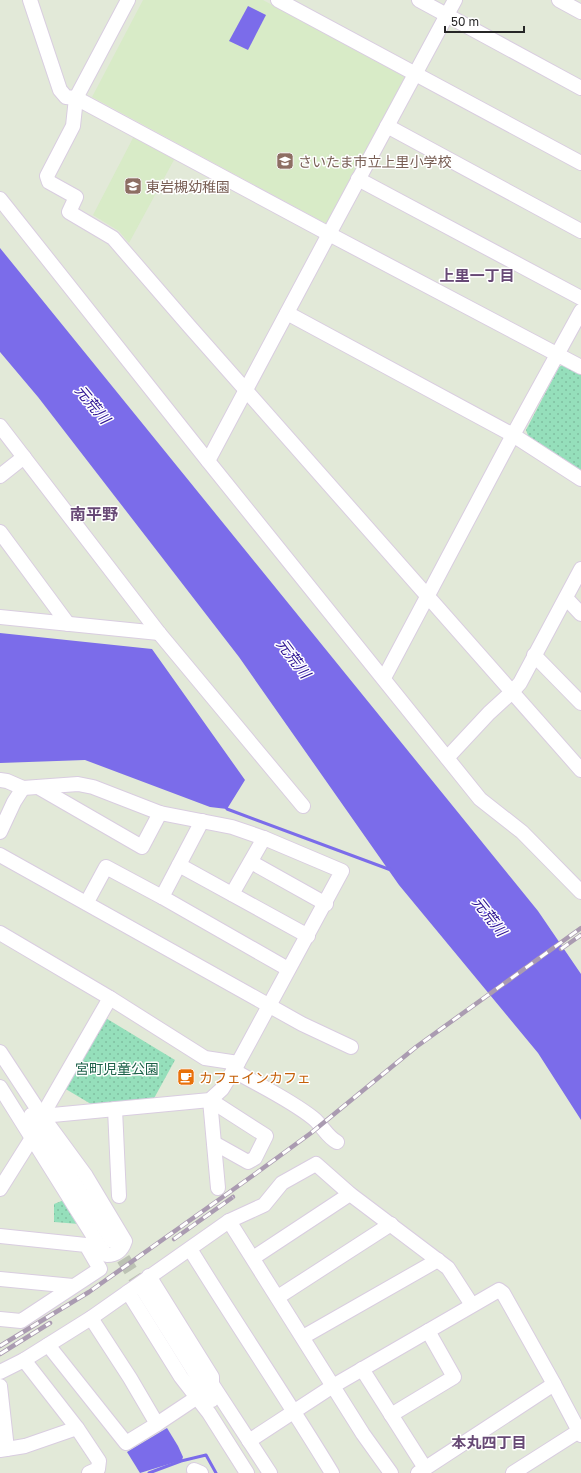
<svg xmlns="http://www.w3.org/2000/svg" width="581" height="1473" font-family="'Golos Text','Noto Sans JP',sans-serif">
	<defs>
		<pattern id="park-dots" width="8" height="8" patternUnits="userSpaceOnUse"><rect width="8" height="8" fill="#95dfbb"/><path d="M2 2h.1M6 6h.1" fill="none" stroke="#80bfa1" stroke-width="1.8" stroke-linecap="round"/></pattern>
	</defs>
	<rect width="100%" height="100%" fill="#e2e9d8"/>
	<!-- education -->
	<g fill="#d8ebc7">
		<polygon points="143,0 263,0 406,77 327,224 92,97"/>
		<polygon points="134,136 175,158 129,243 119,231 93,215"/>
	</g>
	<!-- park -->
	<g fill="url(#park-dots)">
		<polygon points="564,364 581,374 581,474 529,438 526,430 559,367"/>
		<polygon points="104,1017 175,1060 152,1102 96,1107 64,1088"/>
		<polygon points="64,1200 79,1224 54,1222 54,1204"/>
	</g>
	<!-- water -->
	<g fill="#7b6cea">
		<polygon points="248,6 266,15 248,50 229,41"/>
		<polygon points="0,248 538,911 581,974 581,1120 538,1053 399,885 239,657 38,397 0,352"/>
		<polygon points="0,633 152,649 245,780 227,809 210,807 85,760 0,763"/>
		<polygon points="167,1428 178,1446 183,1457 182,1460 140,1473 127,1452"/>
	</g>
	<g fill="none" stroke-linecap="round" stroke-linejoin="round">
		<!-- stream -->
		<g stroke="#7b6cea" stroke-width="3">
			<polyline points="225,806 227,809 391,870"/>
			<polyline points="149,1473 181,1461 206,1455 216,1473"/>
		</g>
		<!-- minor-tunnel -->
		<polyline stroke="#bcc2b4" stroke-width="14" stroke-dasharray="14 7" stroke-linecap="butt" points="112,1241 143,1290"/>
		<defs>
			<g id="minor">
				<polyline points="30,0 60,90 66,97 76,98 329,234 581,367"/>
				<polyline points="128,0 76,98 73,126 47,176 49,182 76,197 69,212 113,238 190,327 581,770"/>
				<polyline points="278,0 581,163"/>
				<polyline points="419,0 581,88"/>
				<polyline points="559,0 581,12"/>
				<polyline points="387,126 581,231"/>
				<polyline points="358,179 581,298"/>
				<polyline points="0,199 208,461 480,799 522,832 581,892"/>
				<polyline points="287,313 513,435 581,479"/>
				<polyline points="0,426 159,633 303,806"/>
				<polyline points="208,461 329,234 455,0"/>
				<polyline points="0,476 24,457"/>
				<polyline points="0,532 68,624"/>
				<polyline points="566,598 581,614"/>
				<polyline points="0,617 159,633"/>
				<polyline points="534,655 581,703"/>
				<polyline points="384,678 513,435 581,311"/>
				<polyline points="447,758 489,713 512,692 520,683 581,569"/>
				<polyline points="0,780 7,781 23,788 78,784 93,787 160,813 232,827 264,838 342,871 238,1063 222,1089 210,1100 42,1116"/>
				<polyline points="38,787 142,847 160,813"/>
				<polyline points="0,832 14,802 23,788"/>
				<polyline points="0,855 302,1024 351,1047"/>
				<polyline points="251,862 326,904"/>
				<polyline points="179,865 308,936"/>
				<polyline points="232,894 264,838"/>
				<polyline points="162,897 288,969"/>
				<polyline points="87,902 106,867 162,897 202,821"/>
				<polyline points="0,933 110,998 205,1058 238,1063"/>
				<path d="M0 1052 42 1116 86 1176 125 1241C122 1250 117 1255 107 1255L102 1250 0 1087"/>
				<path d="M233 1070C260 1086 289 1099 313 1118 322 1125 327 1137 337 1142"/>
				<polyline points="210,1100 266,1136 255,1158 248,1162 214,1143"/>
				<polyline points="210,1100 218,1188"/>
				<polyline points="115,1109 119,1196"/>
				<polyline points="31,1115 112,1241"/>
				<polyline points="42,1116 110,998"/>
				<polyline points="0,1189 32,1138"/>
				<polyline points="229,1221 363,1434 391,1473"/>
				<polyline points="0,1236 86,1245 100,1269 21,1321 0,1319"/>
				<path d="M190 1249C236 1324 286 1397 332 1473"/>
				<polyline points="253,1258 350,1194"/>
				<polyline points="149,1276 212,1377 212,1384 270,1473"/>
				<polyline points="0,1279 73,1286"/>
				<polyline points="143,1290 212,1400"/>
				<polyline points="128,1292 181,1377 209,1413 247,1473"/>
				<polyline points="278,1297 391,1224"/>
				<polyline points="91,1318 130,1378 157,1424"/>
				<polyline points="303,1337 438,1260"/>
				<polyline points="48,1345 126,1443 157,1424 196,1398"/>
				<polyline points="24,1360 77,1428 99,1461 98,1469 89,1473"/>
				<polyline points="362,1369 425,1468"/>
				<polyline points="0,1372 24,1360 91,1318 229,1221 264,1205 282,1183 316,1164 350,1194 448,1268 472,1305"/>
				<polyline points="0,1386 7,1449"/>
				<polyline points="391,1415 454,1377 428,1331"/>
				<polyline points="249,1441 333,1386 499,1290 503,1293 554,1384 581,1435"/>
				<polyline points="0,1450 25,1446 77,1428"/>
				<polyline points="194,1470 201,1473"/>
				<polyline points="418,1473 554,1384"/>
				<polyline points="513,1473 579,1431"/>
			</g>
		</defs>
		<!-- minor casing -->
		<use href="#minor" stroke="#d9cde0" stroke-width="16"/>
		<!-- minor -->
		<use href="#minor" stroke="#fff" stroke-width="14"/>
		<defs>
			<g id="rail">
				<polyline points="561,949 581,935"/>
				<polyline points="174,1239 233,1197"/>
				<polyline points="0,1346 89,1292 255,1174 311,1133 416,1047 581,928"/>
				<polyline points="0,1354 50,1323"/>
			</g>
		</defs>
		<!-- rail casing -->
		<use href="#rail" stroke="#aa9bb1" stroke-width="4.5"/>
		<!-- rail -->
		<use href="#rail" stroke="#fff" stroke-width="3" stroke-dasharray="9" stroke-linecap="butt"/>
	</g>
	<!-- icons -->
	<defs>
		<symbol id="school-square" viewBox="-11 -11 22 22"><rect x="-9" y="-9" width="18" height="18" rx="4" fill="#8d6e63" stroke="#fff"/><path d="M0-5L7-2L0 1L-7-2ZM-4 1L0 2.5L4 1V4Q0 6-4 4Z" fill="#fff"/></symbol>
		<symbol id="cafe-square" viewBox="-11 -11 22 22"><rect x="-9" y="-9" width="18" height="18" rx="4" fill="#e8710a" stroke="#fff"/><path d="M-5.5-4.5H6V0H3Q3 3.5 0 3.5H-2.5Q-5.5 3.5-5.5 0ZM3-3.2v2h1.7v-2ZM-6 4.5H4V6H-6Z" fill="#fff"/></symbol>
	</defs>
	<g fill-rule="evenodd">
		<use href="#school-square" x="275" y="151" width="20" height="20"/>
		<use href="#school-square" x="123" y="176" width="20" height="20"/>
		<use href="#cafe-square" x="176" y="1067" width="20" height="20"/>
	</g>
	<g text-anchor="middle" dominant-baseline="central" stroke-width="3" stroke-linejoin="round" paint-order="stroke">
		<!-- education labels -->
		<g font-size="14" fill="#785e54" stroke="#fff" text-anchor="start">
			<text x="298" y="161">さいたま市立上里小学校</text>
			<text x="146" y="186">東岩槻幼稚園</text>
		</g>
		<!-- park labels -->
		<g font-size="14" fill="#1a6047" stroke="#fff">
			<text x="117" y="1068">宮町児童公園</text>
		</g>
		<!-- food labels -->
		<g font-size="14" fill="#c56008" stroke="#fff" text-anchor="start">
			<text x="199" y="1077">カフェインカフェ</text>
		</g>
		<!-- neighbourhood labels -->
		<g font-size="15" font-weight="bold" fill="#674975" stroke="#fff">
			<text x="477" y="275">上里一丁目</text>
			<text x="489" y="1442">本丸四丁目</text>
		</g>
		<!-- water labels -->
		<g font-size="15" font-style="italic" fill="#2a1091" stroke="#fff">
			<text transform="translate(93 404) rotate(50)">元荒川</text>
			<text transform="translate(294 658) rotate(53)">元荒川</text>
			<text transform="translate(490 916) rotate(52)">元荒川</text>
		</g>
		<!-- quarter labels -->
		<g font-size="16" font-weight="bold" fill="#674975" stroke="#fff">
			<text x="94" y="514">南平野</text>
		</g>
	</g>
	<!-- scale -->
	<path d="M445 26v6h79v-6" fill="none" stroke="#262626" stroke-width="2"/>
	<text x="451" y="26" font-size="12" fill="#262626" stroke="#ffffff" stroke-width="3" paint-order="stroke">50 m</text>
</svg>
